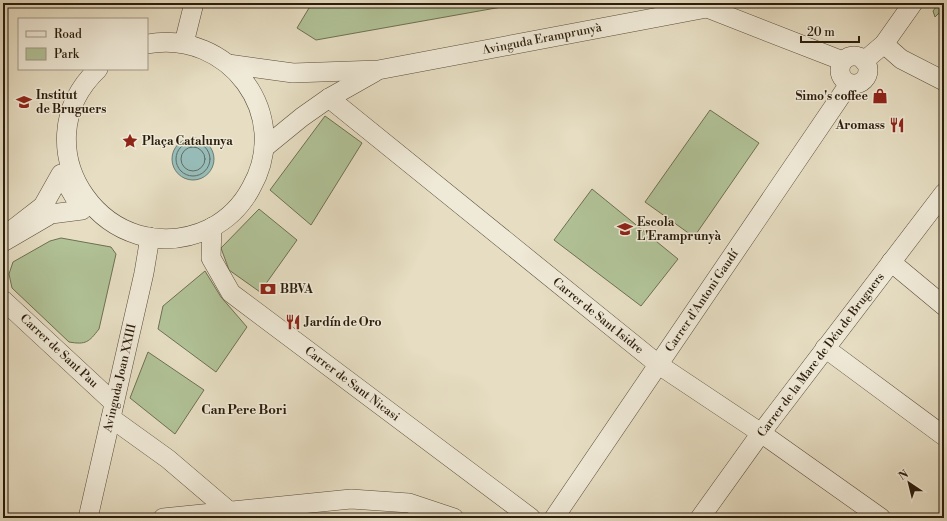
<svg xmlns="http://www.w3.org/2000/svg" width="947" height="521" font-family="'Libre Bodoni',serif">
	<rect width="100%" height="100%" fill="#e6ddc2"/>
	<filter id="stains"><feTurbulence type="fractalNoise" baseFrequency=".005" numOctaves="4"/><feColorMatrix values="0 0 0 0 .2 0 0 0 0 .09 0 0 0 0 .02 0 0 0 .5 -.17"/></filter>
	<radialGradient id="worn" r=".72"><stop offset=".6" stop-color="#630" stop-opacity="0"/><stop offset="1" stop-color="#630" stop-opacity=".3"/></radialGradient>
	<!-- green -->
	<g fill="#b1c297" stroke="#6e7052">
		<polygon points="312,3 442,3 448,5 459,3 524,3 316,40 297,28"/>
		<polygon points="939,3 944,3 944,8 935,17 933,11"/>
		<polygon points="710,110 759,143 694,237 645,202"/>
		<polygon points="325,116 362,143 311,225 270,190"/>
		<polygon points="592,189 678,259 641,306 554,240"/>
		<polygon points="259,209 297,240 260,292 229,270 221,248"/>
		<path d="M61 238 111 247 116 254 99 329C89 342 86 345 69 342L12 288 9 274 13 262 50 241Z"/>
		<polygon points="205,271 221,297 247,327 216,372 158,329 163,306"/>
		<polygon points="148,352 204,390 175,434 130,398"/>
	</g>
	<!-- water -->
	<circle fill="#97bbb7" stroke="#6c7c73" cx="193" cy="159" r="21"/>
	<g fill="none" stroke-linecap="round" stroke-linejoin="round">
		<!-- shore -->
		<g stroke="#616c62" stroke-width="1">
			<circle cx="193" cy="159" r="17"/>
			<circle cx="193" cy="159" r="12"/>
		</g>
		<defs>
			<g id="minor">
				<polyline points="699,3 707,8 843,61"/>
				<polyline points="184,43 194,3"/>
				<polyline points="884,44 901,59 944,81"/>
				<circle cx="854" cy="70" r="14"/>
				<polyline points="864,61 884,44 913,3"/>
				<polyline points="228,64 293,73 378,70 707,8"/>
				<path d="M98 69C16 147 108 277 211 228 228 219 242 205 251 188 293 115 229 29 147 44"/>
				<polyline points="329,98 659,365 761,433 881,518"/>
				<polyline points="264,148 302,117 329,98 375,72"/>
				<polyline points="212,227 211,258 231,293 531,518"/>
				<polyline points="3,237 43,206 61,174 82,210 51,214 3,242"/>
				<polyline points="891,262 944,306"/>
				<polyline points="3,300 114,403"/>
				<polyline points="825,348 944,436"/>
				<polyline points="111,418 168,459 229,511"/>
				<polyline points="88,518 144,273 150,237"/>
				<polyline points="163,518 351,499 409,503 454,518"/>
				<polyline points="554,518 849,84"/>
				<polyline points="700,518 761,433 944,193"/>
			</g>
		</defs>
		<!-- minor casing -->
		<use href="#minor" stroke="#5a4d3a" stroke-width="20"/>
		<!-- minor -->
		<use href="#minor" stroke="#efe9d7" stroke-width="19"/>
	</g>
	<!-- icons -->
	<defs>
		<symbol id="shop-bare" viewBox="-9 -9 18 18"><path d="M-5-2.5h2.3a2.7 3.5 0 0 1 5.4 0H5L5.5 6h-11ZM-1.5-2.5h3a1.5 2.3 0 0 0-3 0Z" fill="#8f2418" stroke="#efe9d7" stroke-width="2.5" paint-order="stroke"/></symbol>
		<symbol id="school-bare" viewBox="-9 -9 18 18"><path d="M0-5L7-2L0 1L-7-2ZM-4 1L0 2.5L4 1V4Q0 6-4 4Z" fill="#8f2418" stroke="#efe9d7" stroke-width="2.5" paint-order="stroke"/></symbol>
		<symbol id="restaurant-bare" viewBox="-9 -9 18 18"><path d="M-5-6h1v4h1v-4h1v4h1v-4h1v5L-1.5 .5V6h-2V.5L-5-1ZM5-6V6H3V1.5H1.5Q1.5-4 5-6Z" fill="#8f2418" stroke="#efe9d7" stroke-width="2.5" paint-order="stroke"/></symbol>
		<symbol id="sight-bare" viewBox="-9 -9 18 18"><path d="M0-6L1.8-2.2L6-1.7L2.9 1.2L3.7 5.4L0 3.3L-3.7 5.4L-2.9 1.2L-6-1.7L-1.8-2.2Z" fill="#8f2418" stroke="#efe9d7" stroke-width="2.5" paint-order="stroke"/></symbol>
		<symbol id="bank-bare" viewBox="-9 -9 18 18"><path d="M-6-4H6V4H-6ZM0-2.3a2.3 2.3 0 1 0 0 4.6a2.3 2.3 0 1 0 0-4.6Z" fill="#8f2418" stroke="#efe9d7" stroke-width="2.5" paint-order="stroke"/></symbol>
	</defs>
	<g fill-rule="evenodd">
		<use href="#shop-bare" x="869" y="85" width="22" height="22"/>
		<use href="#school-bare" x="13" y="91" width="22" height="22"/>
		<use href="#restaurant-bare" x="886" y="114" width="22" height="22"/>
		<use href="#sight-bare" x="119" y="130" width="22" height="22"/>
		<use href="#school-bare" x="614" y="218" width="22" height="22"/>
		<use href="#bank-bare" x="257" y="278" width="22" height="22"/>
		<use href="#restaurant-bare" x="282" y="311" width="22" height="22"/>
	</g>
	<g text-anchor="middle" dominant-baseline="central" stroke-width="3" stroke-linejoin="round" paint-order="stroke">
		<!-- street labels -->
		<g font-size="12" fill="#2b1d0c" stroke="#efe9d7">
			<text transform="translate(542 39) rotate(-11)">Avinguda Eramprunyà</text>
			<text transform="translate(702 301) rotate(-56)">Carrer d'Antoni Gaudí</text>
			<text transform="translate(598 316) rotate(39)">Carrer de Sant Isidre</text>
			<text transform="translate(59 351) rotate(43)">Carrer de Sant Pau</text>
			<text transform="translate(821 355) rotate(-53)">Carrer de la Mare de Déu de Bruguers</text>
			<text transform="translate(120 378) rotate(-77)">Avinguda Joan XXIII</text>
			<text transform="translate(352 384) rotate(37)">Carrer de Sant Nicasi</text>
		</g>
		<!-- poi labels -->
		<g font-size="12" font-weight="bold" fill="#2b1d0c" stroke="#efe9d7" text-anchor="start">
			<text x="36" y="95">Institut<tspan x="36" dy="14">de Bruguers</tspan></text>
			<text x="868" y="96" text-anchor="end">Simo's coffee</text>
			<text x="885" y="125" text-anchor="end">Aromass</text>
			<text x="142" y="141">Plaça Catalunya</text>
			<text x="637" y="222">Escola<tspan x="637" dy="14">L'Eramprunyà</tspan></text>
			<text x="280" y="289">BBVA</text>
			<text x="305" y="322">Jardín de Oro</text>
		</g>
		<!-- neighbourhood labels -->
		<g font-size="13" font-weight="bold" fill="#2b1d0c" stroke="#efe9d7">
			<text x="244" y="410">Can Pere Bori</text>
		</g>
	</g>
	<!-- margin -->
	<rect width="947" height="521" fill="none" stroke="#e6ddc2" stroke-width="16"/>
	<rect x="4" y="4" width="939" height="513" fill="none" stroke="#2b1d0c" stroke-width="2"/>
	<rect x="8" y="8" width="931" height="505" fill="none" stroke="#2b1d0c"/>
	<!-- legend -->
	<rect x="18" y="18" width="130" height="52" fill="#efe9d7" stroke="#a19786"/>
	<rect x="26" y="31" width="20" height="6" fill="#efe9d7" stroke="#a19786"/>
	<text x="54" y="38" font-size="12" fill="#2b1d0c">Road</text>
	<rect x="26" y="48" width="20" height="12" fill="#b1c297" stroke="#a19786"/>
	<text x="54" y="58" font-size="12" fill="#2b1d0c">Park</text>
	<!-- north arrow -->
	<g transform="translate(909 483) rotate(325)" stroke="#efe9d7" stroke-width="3" paint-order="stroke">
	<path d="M0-3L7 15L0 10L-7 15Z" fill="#2b1d0c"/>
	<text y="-6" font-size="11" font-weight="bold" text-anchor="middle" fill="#2b1d0c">N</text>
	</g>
	<!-- scale -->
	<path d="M801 36v6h58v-6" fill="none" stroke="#2b1d0c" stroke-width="2"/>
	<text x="807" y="36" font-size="12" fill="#2b1d0c" stroke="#efe9d7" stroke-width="3" paint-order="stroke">20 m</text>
	<rect width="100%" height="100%" filter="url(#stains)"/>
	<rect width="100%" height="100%" fill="url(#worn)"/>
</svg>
